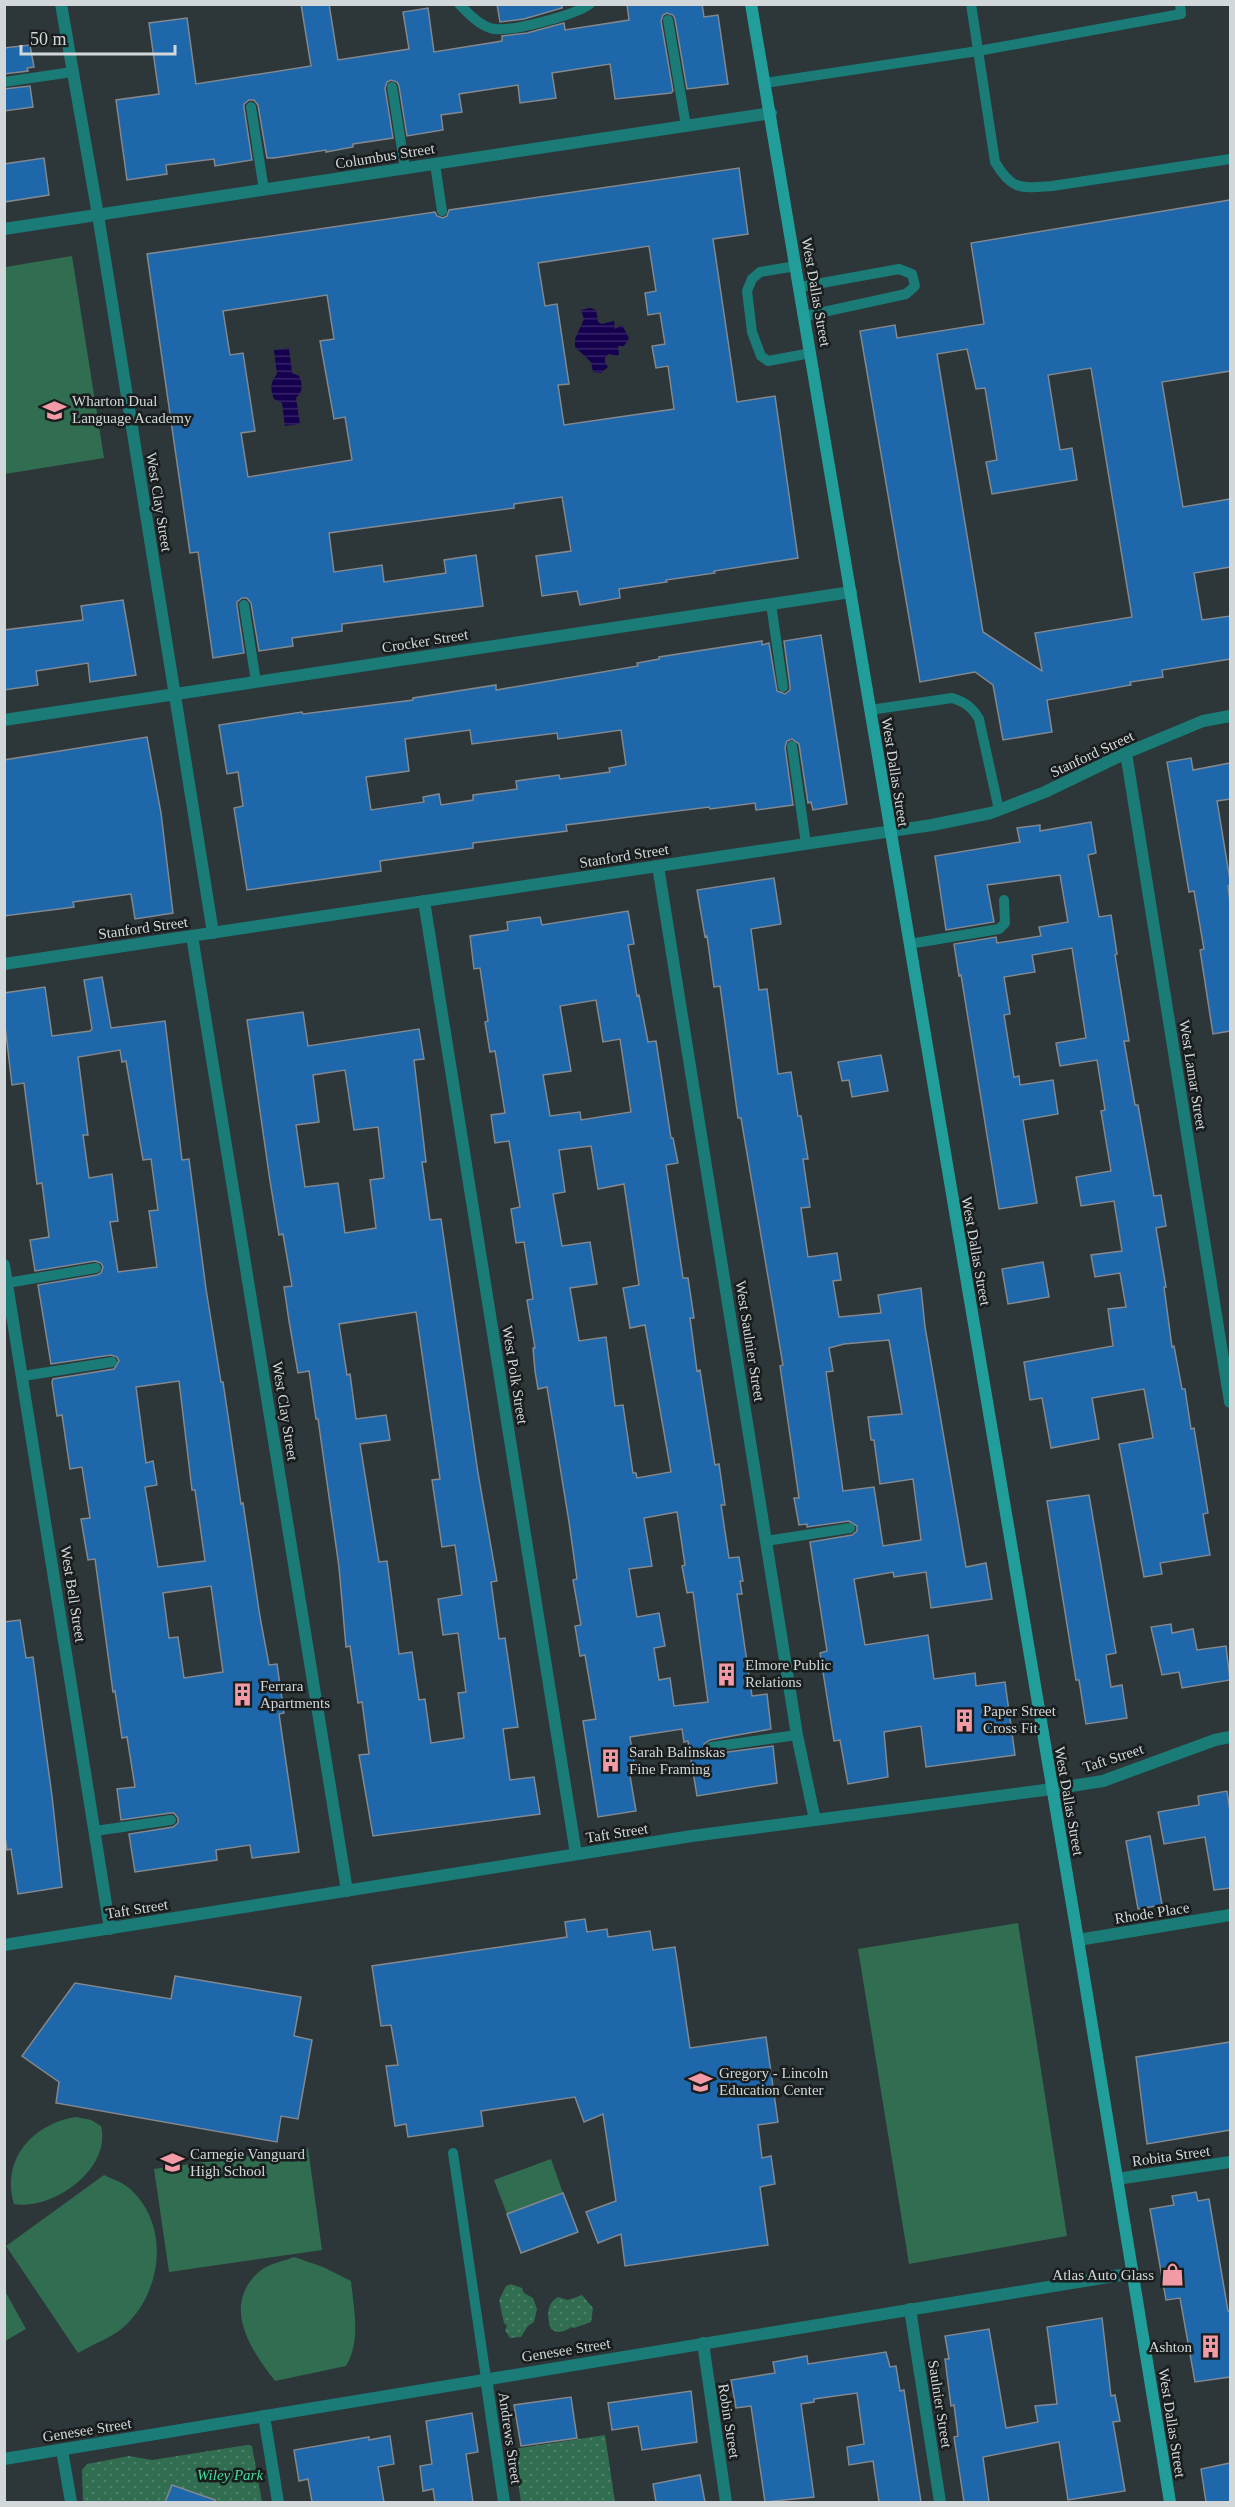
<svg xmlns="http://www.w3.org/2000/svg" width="1235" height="2507" font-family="Georgia,serif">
	<defs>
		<pattern id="grass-dots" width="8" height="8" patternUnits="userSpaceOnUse" patternTransform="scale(1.5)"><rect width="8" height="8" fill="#316d50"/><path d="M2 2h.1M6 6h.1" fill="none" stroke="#4e8169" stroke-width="1.8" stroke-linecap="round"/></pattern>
		<pattern id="water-rules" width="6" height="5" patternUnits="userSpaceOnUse" patternTransform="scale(1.5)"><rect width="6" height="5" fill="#15004f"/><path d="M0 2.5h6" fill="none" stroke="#362468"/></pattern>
	</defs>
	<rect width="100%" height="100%" fill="#2d3639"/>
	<!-- grass -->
	<g fill="url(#grass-dots)">
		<polygon points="511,2284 522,2288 524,2293 533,2298 537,2309 534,2322 528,2326 521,2337 510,2338 505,2330 507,2326 504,2323 499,2300 506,2286"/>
		<path d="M582 2295 593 2308 591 2322 574 2328 571 2327C565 2332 558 2334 551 2329 547 2318 546 2303 558 2297L568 2300Z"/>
		<polygon points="605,2435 615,2502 521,2502 513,2449"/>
		<polygon points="247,2445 252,2446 262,2502 83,2502 82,2470 87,2464 129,2456 152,2460"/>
	</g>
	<!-- garden -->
	<g fill="#316d50">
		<polygon points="72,256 104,458 5,474 5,267"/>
		<polygon points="1018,1923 1067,2236 909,2264 858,1949"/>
		<path d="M76 2117 91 2120 101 2126C112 2169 52 2211 14 2204 0 2158 35 2123 76 2117Z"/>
		<polygon points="308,2148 322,2250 169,2272 154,2169"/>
		<polygon points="551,2159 563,2193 507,2214 494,2180"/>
		<path d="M104 2175C112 2179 122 2182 129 2188 170 2224 163 2289 126 2325 114 2337 93 2344 78 2353L6 2246Z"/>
		<path d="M294 2257 323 2267 351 2281C354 2310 361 2340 346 2366L275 2381C251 2350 220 2305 260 2271 268 2264 284 2261 294 2257Z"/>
		<polygon points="6,2293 26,2329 5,2341 4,2294"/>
	</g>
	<!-- water -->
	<g fill="url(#water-rules)">
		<polygon points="590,308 596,310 598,322 602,324 614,321 615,329 622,325 629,338 624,346 618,346 619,354 617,356 609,354 605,358 605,363 608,367 601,373 593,372 591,362 575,347 575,339 584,319 581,310"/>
		<path d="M289 348 292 373 299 376C303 385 303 391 296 398L300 424 285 426 282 403 274 399C270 388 270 383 277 374L274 350Z"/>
	</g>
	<!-- building -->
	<g fill="#1d67aa" stroke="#828890" stroke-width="1.5" fill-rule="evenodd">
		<polygon points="301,4 329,4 338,60 409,49 403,12 428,8 434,52 502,41 502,36 527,33 564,23 565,30 629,20 627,4 702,4 704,17 718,15 728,84 687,89 675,19 673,15 667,13 663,15 661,21 673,91 671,93 615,99 610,64 552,73 556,98 520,103 518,85 459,94 462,112 441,115 443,130 407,136 399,86 397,82 391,80 387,82 385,88 393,138 353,144 353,147 326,152 326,150 274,158 267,158 258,105 254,100 249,100 244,104 244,108 252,160 215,166 214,159 166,165 167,174 127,180 116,100 159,94 149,23 187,18 196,84 311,66"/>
		<polygon points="497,4 562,4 562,8 524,19 500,22"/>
		<polygon points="30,45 34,67 27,68 28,71 4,74 4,48"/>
		<polygon points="30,86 33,107 4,111 4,89"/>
		<polygon points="44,158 49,195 4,202 4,164"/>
		<path d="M739 168 748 234 713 239 737 402 775 396 798 558 714 571 715 573 666 580 667 582 619 589 620 598 580 605 577 591 542 596 536 556 571 551 562 497 514 504V508L329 533 334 572 382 565 384 582 446 573 444 560 476 555 483 606 342 624V631L292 638 293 646 259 651 251 603 247 598H242L237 602V606L244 653 213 658 198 552 190 553 147 254 435 212 437 216 443 218 447 216 449 210ZM649 246 656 291 645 293 648 315 660 313 665 344 652 346 656 368 668 366 674 409 564 425 558 385 569 384 557 304 545 306 538 263ZM327 295 334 339 320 341 334 419 345 417 352 460 248 477 241 433 255 431 243 353 230 355 223 311Z"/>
		<path d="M1230 200V371L1162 382 1183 507 1230 499V567L1194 573 1202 620 1230 616V659L1162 670 1163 677 1130 682 1131 685 1047 700 1052 732 1003 740 993 685 975 672 920 682 860 331 895 325 897 338 984 324 971 243ZM967 349 976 389 985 388 997 460 986 462 992 494 1077 480 1072 448 1060 450 1048 375 1091 368 1132 617 1035 633 1042 671 983 632 937 354Z"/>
		<polygon points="123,600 136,675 90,682 88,663 36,671 38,685 4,690 4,630 83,620 81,606"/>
		<path d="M821 635 847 804 813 810 811 802 808 803 799 744 792 739 787 741 785 747 793 805 756 810 755 803 710 809 709 807 566 825 567 831 473 843V848L380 861 381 871 247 890 234 808 243 806 238 772 227 774 219 725 302 712 303 714 413 700V698L496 685V690L638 666 637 663 659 659V657L762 641V645L769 643 777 691 785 694 790 690V686L784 641ZM470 730 472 744 557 733 558 739 621 730 626 765 609 768 610 772 560 779 559 775 516 781 517 789 473 795V800L441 805 439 794 423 797 424 802 371 810 366 777 409 771 405 739Z"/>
		<polygon points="147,737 161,813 173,913 135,919 131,894 73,902 74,907 4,916 4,760"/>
		<polygon points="1191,758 1193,770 1230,763 1230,799 1217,801 1230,880 1230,885 1228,886 1230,902 1230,1031 1213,1034 1200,950 1204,949 1194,891 1189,892 1167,762"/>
		<polygon points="1091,822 1096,853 1088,855 1099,917 1111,915 1117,954 1115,955 1129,1041 1124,1041 1135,1105 1138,1105 1154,1196 1161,1195 1166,1226 1156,1228 1166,1287 1164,1287 1172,1347 1174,1346 1182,1389 1185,1389 1191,1429 1194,1428 1208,1513 1203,1514 1210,1555 1160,1563 1162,1574 1144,1577 1119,1444 1153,1438 1144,1389 1092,1398 1099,1439 1051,1448 1042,1398 1030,1400 1024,1362 1113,1346 1108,1309 1126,1307 1120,1273 1095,1277 1091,1255 1122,1251 1114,1201 1081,1206 1076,1177 1111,1171 1101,1111 1105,1110 1097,1060 1060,1066 1056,1043 1086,1038 1072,948 1032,955 1035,972 1004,977 1010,1014 1004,1015 1014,1077 1019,1076 1020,1085 1053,1080 1058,1114 1023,1120 1037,1203 999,1209 961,975 959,976 954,944 996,937 997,943 1041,936 1039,927 1068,922 1060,875 987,885 994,922 946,930 935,856 1020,842 1017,828 1040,825 1040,831"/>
		<path d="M774 878 781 924 751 929 759 990 767 989 778 1074 791 1072 798 1116H801L808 1159H803L810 1207 801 1208 808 1257 837 1253 841 1280 833 1281 839 1317 881 1313 878 1295 921 1288 925 1327 966 1567 986 1563 992 1599 931 1608 926 1572 894 1577 893 1572 854 1579 865 1645 928 1635 934 1679 975 1673 976 1686 1005 1682 1015 1755 926 1767 921 1726 884 1732 888 1777 848 1784 840 1740 834 1741 820 1653 827 1651 810 1542 852 1535 857 1531V1526L849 1521 807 1527V1524L799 1525 794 1498H799L780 1366 783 1365 741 1118H738L720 986 714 987 707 936 705 937 697 890ZM889 1340 902 1414 868 1417 871 1440H874L880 1484 913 1479 921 1540 883 1546 874 1487 843 1491 826 1372 833 1371 829 1348 844 1344Z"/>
		<path d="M628 911 634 944 628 945 637 996 639 995 648 1042 656 1041 671 1138H673L678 1163 666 1165 683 1278H688L694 1318H690L697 1371 700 1370 715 1465 719 1464 725 1505H721L729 1558 739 1557 743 1581H740L742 1594H737L752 1696 767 1694 771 1729 710 1740 704 1744V1749L708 1754H712L773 1746 777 1783 697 1796 688 1741 684 1742 682 1729 630 1737 635 1769 629 1770 636 1811 598 1817 583 1721 596 1719 585 1655 580 1656 575 1626 581 1625 573 1580 577 1579 569 1522 547 1387 538 1389 535 1371 533 1348H535L527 1300 533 1299 524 1242 516 1243 511 1209 520 1207 509 1141 495 1143 491 1115 505 1113 495 1051 490 1052 485 1022 488 1021 480 968 474 969 470 936 508 930 507 922 540 917 542 925ZM596 1000 603 1042 620 1039 631 1112 581 1120 580 1112 550 1116 543 1075 571 1071 560 1006ZM591 1146 598 1189 624 1184 639 1285 623 1288 630 1328 645 1325 671 1472 637 1478 636 1473H633L623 1405 615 1406 606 1337 579 1341 570 1288 597 1284 590 1242 562 1246 553 1194 565 1192 559 1150ZM677 1512 685 1565 682 1566 687 1593 693 1592 708 1702 674 1706 670 1678 659 1680 654 1648 665 1646 659 1613 637 1617 629 1569 652 1566 644 1518Z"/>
		<path d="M102 977 111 1028 165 1021 182 1160 189 1159 206 1289 221 1382H223L241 1504 243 1503 260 1617 269 1665 277 1664 284 1713 279 1714 299 1852 252 1858 250 1845 216 1850 217 1860 135 1872 129 1834 173 1827 178 1823V1818L174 1813H170L121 1820 117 1789 135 1787 127 1737 122 1738 115 1691 113 1692 95 1559 88 1560 85 1543 81 1519 90 1518 82 1467 70 1469 62 1415 57 1416 52 1382 53 1379 114 1369 119 1361 117 1357 111 1355 51 1364 38 1285 97 1275 101 1273 103 1267 101 1263 95 1261 35 1271 30 1240 49 1237 42 1183 37 1184 24 1083 12 1085 4 1017V993L45 987 52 1036 90 1031 92 1029 84 980ZM120 1050 122 1062 126 1061 143 1160 151 1159 158 1210 149 1211 157 1267 118 1272 110 1222 118 1221 112 1174 89 1178 83 1135H88L78 1057ZM179 1381 192 1490H195L205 1561 158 1567 145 1487 157 1485 153 1461 146 1463 136 1387ZM211 1586 223 1672 184 1678 178 1637 169 1638 163 1593Z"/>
		<path d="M303 1012 308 1046 419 1029 424 1059 414 1060 426 1162H422L430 1220 441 1219 478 1473 497 1581 491 1582 499 1639 505 1638 518 1727 503 1729 510 1780 534 1777 540 1814 373 1836 359 1755 369 1754 362 1702 358 1703 350 1646 346 1647 339 1567 318 1419H316L309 1371 298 1373 289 1321 284 1287 292 1286 283 1234 279 1235 270 1181 247 1020ZM345 1070 354 1130 378 1127 384 1178 370 1180 376 1228 345 1233 338 1183 305 1187 296 1125 319 1122 313 1075ZM416 1312 440 1479 432 1480 442 1547 455 1545 462 1595 438 1599 443 1635 458 1633 466 1692 458 1693 464 1738 431 1743 425 1699 419 1700 412 1652 399 1654 387 1561 379 1562 360 1444 390 1440 386 1415 356 1419 350 1374 347 1375 339 1324Z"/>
		<polygon points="881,1055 888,1091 852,1097 849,1080 842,1081 838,1062"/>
		<polygon points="1043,1262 1049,1297 1008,1304 1002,1269"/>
		<polygon points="1089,1495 1116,1653 1106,1655 1111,1687 1122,1685 1127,1718 1086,1724 1079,1680 1076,1680 1047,1501"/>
		<polygon points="20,1620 26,1658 33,1657 52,1796 62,1887 18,1894 11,1849 7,1850 4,1830 4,1622"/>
		<polygon points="1171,1624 1172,1633 1193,1629 1197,1650 1226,1646 1230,1680 1182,1688 1179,1672 1162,1675 1151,1627"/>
		<polygon points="1227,1791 1230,1811 1230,1888 1214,1890 1205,1837 1164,1844 1158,1812 1199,1805 1198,1796"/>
		<polygon points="1150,1836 1162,1905 1138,1909 1126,1841"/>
		<polygon points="585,1919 587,1932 607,1929 608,1937 650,1931 653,1950 675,1947 690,2048 766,2037 778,2122 758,2125 762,2158 771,2156 775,2184 760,2187 768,2245 625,2266 621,2234 598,2243 586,2212 616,2201 603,2114 584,2122 575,2097 481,2111 483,2126 408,2137 406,2124 395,2126 386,2066 398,2065 391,2025 381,2026 372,1966 567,1937 565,1922"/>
		<polygon points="175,1976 301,1997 294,2036 312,2040 298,2119 281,2116 277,2142 56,2103 59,2082 22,2056 75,1983 171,1999"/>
		<polygon points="1230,2042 1230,2130 1147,2144 1136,2057"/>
		<polygon points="1196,2192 1198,2201 1209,2199 1228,2311 1230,2311 1230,2377 1195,2382 1180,2298 1166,2300 1150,2209 1174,2205 1172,2196"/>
		<polygon points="563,2193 578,2232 521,2253 507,2214"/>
		<polygon points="1102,2318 1111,2396 1115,2395 1120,2421 1113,2422 1125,2491 1068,2500 1059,2442 983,2457 989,2502 964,2502 954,2437 958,2436 954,2405 951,2406 945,2359 949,2359 945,2336 989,2329 1006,2428 1038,2422 1035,2406 1057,2404 1047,2327"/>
		<polygon points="886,2352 890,2367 896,2366 900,2391 904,2390 921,2502 879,2502 873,2461 849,2465 847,2447 864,2444 857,2393 814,2399 814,2402 801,2404 814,2497 765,2502 751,2406 736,2408 731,2380 775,2373 773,2362 807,2356 808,2364"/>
		<polygon points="691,2391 697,2442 642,2450 638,2426 612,2430 608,2403"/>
		<polygon points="571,2397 577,2438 521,2446 514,2405"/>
		<polygon points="472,2413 478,2452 466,2454 473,2502 435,2502 433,2489 423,2491 420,2466 432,2464 426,2421"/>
		<polygon points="390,2436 394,2464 378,2467 384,2502 312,2502 308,2479 299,2481 294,2450 369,2437 369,2440"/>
		<polygon points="1230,2463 1230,2502 1206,2502 1201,2469"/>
		<polygon points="700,2475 705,2502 656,2502 653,2484"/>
		<polygon points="172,2485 215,2500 214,2502 165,2502"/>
	</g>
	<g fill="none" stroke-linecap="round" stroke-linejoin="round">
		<!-- service -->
		<g stroke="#1a7b77" stroke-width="10">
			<path d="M459 4C468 13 478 24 490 28 507 34 575 15 590 4"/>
			<path d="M971 4 995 162C1012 191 1021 188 1052 186L1230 159"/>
			<polyline points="668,20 686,126"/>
			<polyline points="4,82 72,72"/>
			<polyline points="765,83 978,51 1181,14 1180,4"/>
			<polyline points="392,87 405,168"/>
			<polyline points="251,107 264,190"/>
			<polyline points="435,164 442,211"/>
			<polyline points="796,266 760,272 752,279 747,291 752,332 761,356 768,361 811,353"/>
			<polyline points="800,287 899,269 912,274 915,286 906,294 805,316"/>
			<polyline points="771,604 783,687"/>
			<polyline points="244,605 256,682"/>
			<path d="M870 710 952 698C965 702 972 707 979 719L999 810"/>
			<polyline points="792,746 806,844"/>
			<polyline points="909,944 999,929 1005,923 1004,900"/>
			<polyline points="7,1283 96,1268"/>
			<polyline points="23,1376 112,1362"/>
			<polyline points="766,1541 850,1528"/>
			<polyline points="711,1747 797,1735"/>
			<polyline points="95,1831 171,1820"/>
			<polyline points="453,2153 486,2378"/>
		</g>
		<!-- minor -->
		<g stroke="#1a7b77" stroke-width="12">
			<polyline points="61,4 98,215 213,933"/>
			<polyline points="4,229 771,113"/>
			<polyline points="4,720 851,592"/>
			<polyline points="1126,753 1230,1402"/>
			<polyline points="658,866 797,1735 815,1820"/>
			<polyline points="424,901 576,1854"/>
			<polyline points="192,936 347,1891"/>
			<polyline points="4,964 932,825 991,813 1045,792 1126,753 1203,721 1230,716"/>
			<polyline points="4,1265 110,1929"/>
			<polyline points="1078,1940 1230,1915"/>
			<polyline points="1117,2179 1230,2162"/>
			<polyline points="910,2309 940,2502"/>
			<polyline points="703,2343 726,2502"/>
			<polyline points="486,2378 504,2502"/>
			<polyline points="264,2416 278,2502"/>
			<polyline points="62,2450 71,2502"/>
			<polyline points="4,2459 1133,2273"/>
		</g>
		<!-- tertiary -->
		<polyline stroke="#1a7b77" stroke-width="12" points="4,1945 692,1836 1052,1789 1103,1781 1215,1740 1230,1737"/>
		<!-- secondary -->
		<polyline stroke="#219e99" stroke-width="12" points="751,4 1078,1940 1170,2502"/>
	</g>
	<!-- icons -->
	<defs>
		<symbol id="school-bare" viewBox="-9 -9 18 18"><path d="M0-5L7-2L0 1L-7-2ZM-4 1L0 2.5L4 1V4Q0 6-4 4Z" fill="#f39aa7" stroke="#191d1e" stroke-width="2.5" paint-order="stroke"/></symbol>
		<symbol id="building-bare" viewBox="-9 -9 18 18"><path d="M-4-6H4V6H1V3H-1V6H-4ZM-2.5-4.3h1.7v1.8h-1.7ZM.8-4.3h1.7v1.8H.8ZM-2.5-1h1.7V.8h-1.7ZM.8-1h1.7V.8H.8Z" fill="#f39aa7" stroke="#191d1e" stroke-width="2.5" paint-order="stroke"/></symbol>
		<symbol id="shop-bare" viewBox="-9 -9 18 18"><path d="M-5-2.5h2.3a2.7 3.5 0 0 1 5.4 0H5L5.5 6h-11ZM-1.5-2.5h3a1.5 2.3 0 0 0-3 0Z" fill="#f39aa7" stroke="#191d1e" stroke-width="2.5" paint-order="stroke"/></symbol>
	</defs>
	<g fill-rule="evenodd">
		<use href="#school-bare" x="38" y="394" width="33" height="33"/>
		<use href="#building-bare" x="710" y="1658" width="33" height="33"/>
		<use href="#building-bare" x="226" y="1678" width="33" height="33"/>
		<use href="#building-bare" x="948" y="1704" width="33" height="33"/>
		<use href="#building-bare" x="594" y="1744" width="33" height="33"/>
		<use href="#school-bare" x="684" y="2066" width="33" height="33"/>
		<use href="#school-bare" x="156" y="2146" width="33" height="33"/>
		<use href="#shop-bare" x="1156" y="2258" width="33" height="33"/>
		<use href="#building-bare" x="1194" y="2330" width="33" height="33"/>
	</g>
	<g text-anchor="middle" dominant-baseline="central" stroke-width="5" stroke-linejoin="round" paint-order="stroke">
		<!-- street labels -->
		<g font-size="15" fill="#d2d7d9" stroke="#191d1e">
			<text transform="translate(385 156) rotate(-9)">Columbus Street</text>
			<text transform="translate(816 292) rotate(80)">West Dallas Street</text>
			<text transform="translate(159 502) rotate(81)">West Clay Street</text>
			<text transform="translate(425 641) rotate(-9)">Crocker Street</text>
			<text transform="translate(1092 754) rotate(-25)">Stanford Street</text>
			<text transform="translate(895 772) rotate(81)">West Dallas Street</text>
			<text transform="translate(624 856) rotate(-9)">Stanford Street</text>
			<text transform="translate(143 928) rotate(-8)">Stanford Street</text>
			<text transform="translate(1193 1075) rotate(81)">West Lamar Street</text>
			<text transform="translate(976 1251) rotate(80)">West Dallas Street</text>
			<text transform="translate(750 1341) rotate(81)">West Saulnier Street</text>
			<text transform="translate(515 1375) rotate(81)">West Polk Street</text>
			<text transform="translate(285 1411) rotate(81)">West Clay Street</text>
			<text transform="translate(73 1594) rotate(81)">West Bell Street</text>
			<text transform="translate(1113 1758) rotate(-18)">Taft Street</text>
			<text transform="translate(1069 1801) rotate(80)">West Dallas Street</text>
			<text transform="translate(617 1833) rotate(-9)">Taft Street</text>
			<text transform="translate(137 1909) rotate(-9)">Taft Street</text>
			<text transform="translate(1152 1913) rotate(-9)">Rhode Place</text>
			<text transform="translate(1171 2156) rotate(-8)">Robita Street</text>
			<text transform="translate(566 2350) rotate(-9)">Genesee Street</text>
			<text transform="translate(940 2404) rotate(81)">Saulnier Street</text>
			<text transform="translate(729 2421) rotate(81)">Robin Street</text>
			<text transform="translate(1172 2423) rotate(81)">West Dallas Street</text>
			<text transform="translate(87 2430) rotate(-9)">Genesee Street</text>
			<text transform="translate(510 2438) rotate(82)">Andrews Street</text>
		</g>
		<!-- poi labels -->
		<g font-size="15" fill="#d2d7d9" stroke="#191d1e" text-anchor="start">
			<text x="72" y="401">Wharton Dual<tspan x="72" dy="17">Language Academy</tspan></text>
			<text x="745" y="1665">Elmore Public<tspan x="745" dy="17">Relations</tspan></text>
			<text x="260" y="1686">Ferrara<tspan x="260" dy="17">Apartments</tspan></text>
			<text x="983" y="1711">Paper Street<tspan x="983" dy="17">Cross Fit</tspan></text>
			<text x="629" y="1752">Sarah Balinskas<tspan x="629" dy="17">Fine Framing</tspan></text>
			<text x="719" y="2073">Gregory - Lincoln<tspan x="719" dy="17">Education Center</tspan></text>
			<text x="190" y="2154">Carnegie Vanguard<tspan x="190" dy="17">High School</tspan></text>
			<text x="1154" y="2275" text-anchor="end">Atlas Auto Glass</text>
			<text x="1192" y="2347" text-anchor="end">Ashton</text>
		</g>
		<!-- park labels -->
		<g font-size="15" font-style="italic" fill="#43dd9c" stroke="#191d1e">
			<text x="230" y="2475">Wiley Park</text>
		</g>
	</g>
	<!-- border -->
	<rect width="1235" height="2507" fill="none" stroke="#d2d7d9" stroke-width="12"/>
	<!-- scale -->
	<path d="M21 45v9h154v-9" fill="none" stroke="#d2d7d9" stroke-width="3"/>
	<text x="30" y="45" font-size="18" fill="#d2d7d9" stroke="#191d1e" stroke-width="4.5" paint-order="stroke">50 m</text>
</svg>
